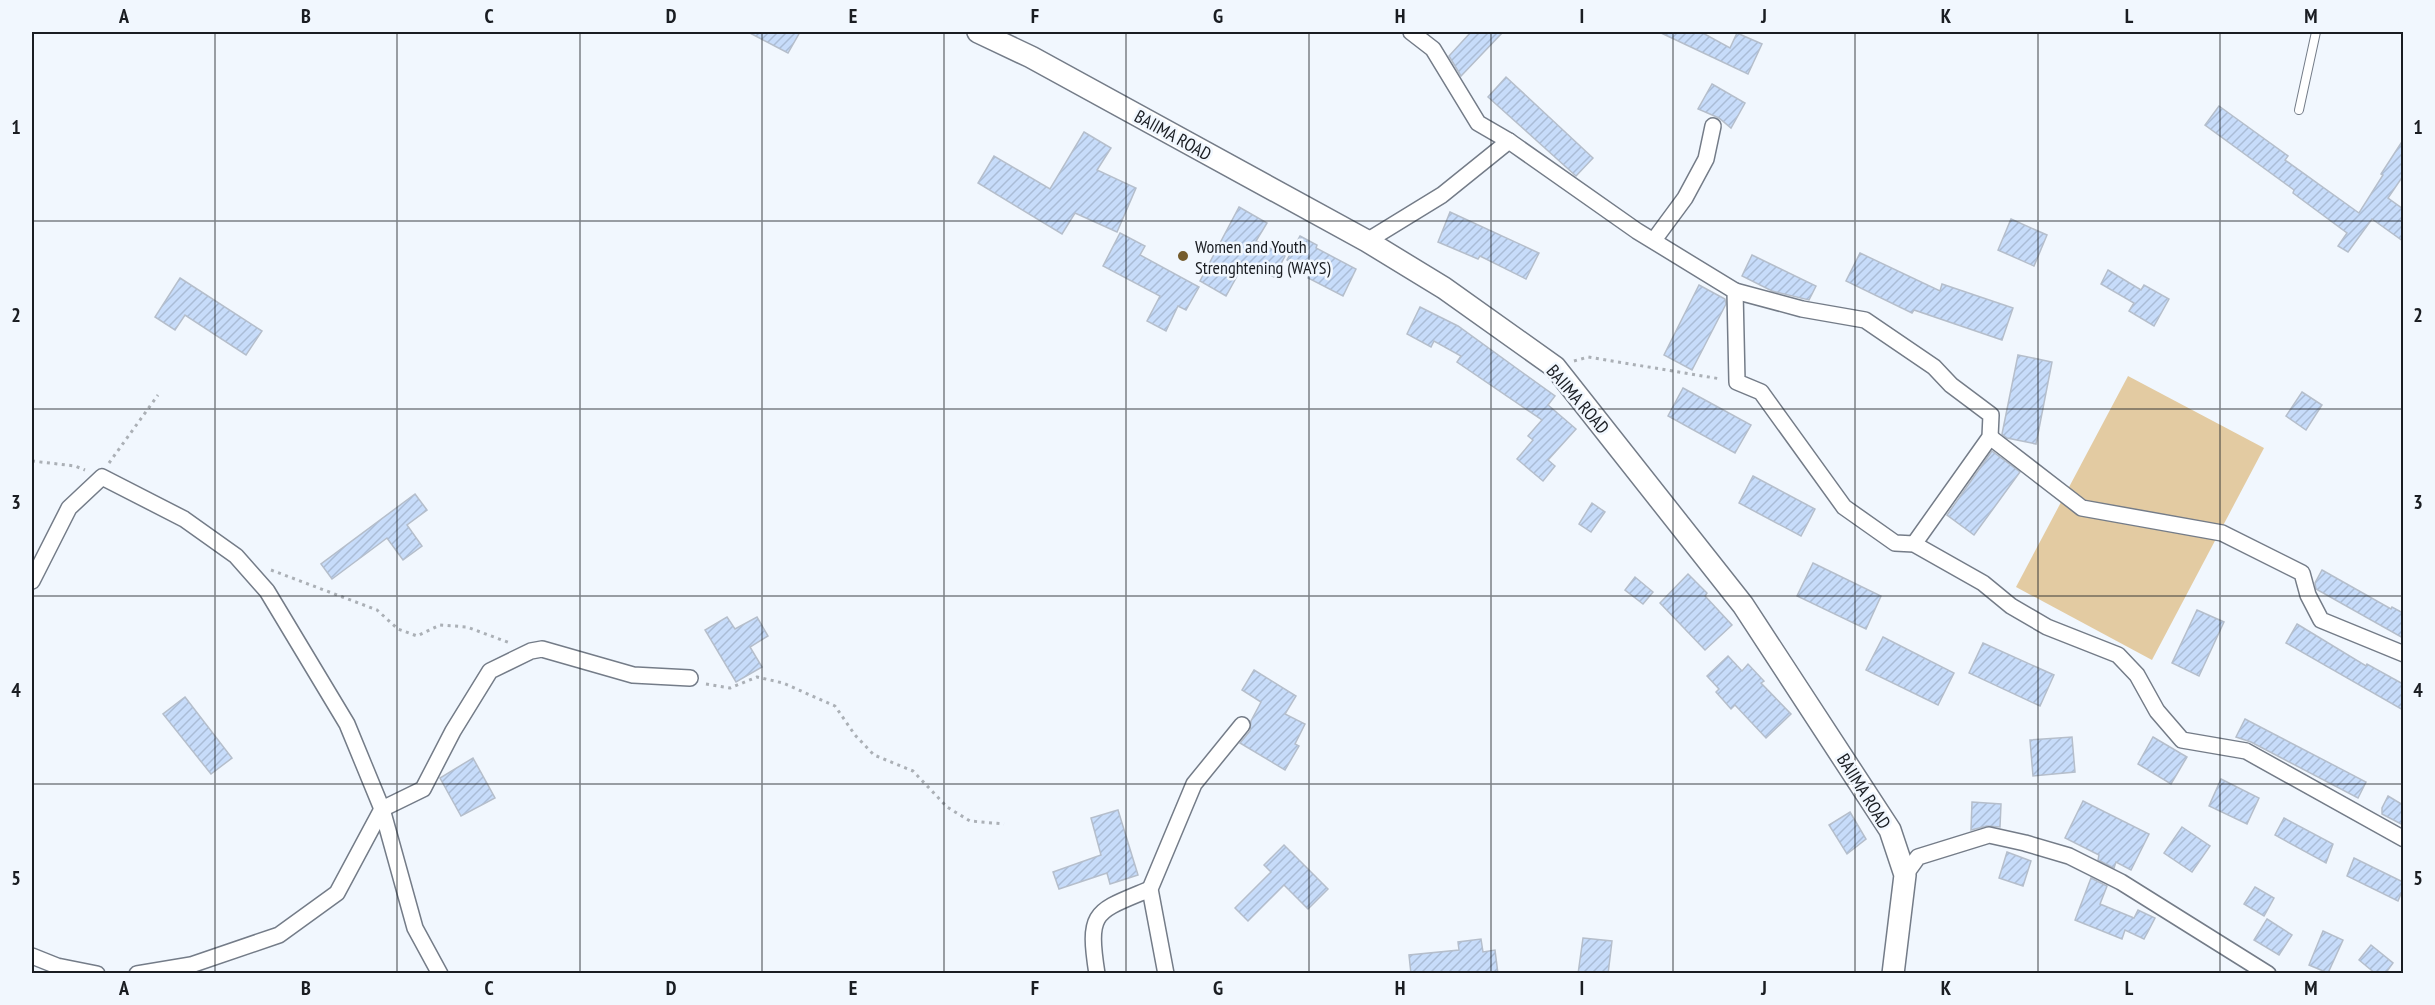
<svg xmlns="http://www.w3.org/2000/svg" width="2435" height="1005" font-family="'PT Sans Narrow',sans-serif">
	<defs>
		<pattern id="building-hatch" width="6" height="6" patternUnits="userSpaceOnUse" patternTransform="scale(1.5)"><rect width="6" height="6" fill="#c7dcfa"/><path d="M-1 1l2-2M0 6l6-6M5 7l2-2" fill="none" stroke="#aabcd6"/></pattern>
	</defs>
	<rect width="100%" height="100%" fill="#f1f7fe"/>
	<!-- park -->
	<polygon fill="#e3cba2" points="2128,376 2264,448 2152,660 2016,587"/>
	<!-- building -->
	<g fill="url(#building-hatch)" stroke="#b5becb" stroke-width="1.5">
		<polygon points="748,32 800,32 788,53"/>
		<polygon points="1471,32 1503,32 1461,76 1449,56"/>
		<polygon points="1659,32 1701,32 1730,48 1737,33 1762,44 1748,74"/>
		<polygon points="1506,77 1593,158 1576,176 1488,97"/>
		<polygon points="1712,84 1745,103 1731,128 1719,118 1698,109"/>
		<polygon points="2219,106 2288,156 2285,160 2359,213 2383,175 2381,174 2403,140 2403,176 2388,198 2403,209 2403,241 2372,219 2348,252 2338,246 2347,233 2293,193 2294,190 2205,125"/>
		<polygon points="1084,132 1111,148 1097,170 1136,188 1117,232 1075,213 1062,234 978,183 994,156 1050,189"/>
		<polygon points="1239,207 1267,223 1256,241 1285,256 1274,277 1245,262 1226,296 1200,281"/>
		<polygon points="1450,212 1539,253 1526,279 1480,256 1478,259 1438,242"/>
		<polygon points="2011,219 2047,235 2034,266 1998,250"/>
		<polygon points="1120,233 1145,246 1140,255 1199,287 1186,310 1178,306 1166,331 1147,321 1160,296 1103,266"/>
		<polygon points="1300,236 1317,245 1316,248 1356,269 1343,296 1308,278 1310,273 1287,260"/>
		<polygon points="1860,253 1940,291 1942,284 2013,308 2002,340 1914,310 1912,313 1846,281"/>
		<polygon points="1752,255 1816,286 1809,300 1772,291 1742,276"/>
		<polygon points="2108,270 2141,290 2144,285 2169,299 2154,326 2129,311 2134,303 2101,284"/>
		<polygon points="180,278 262,331 246,355 185,315 175,330 155,317"/>
		<polygon points="1699,285 1725,299 1726,304 1692,370 1664,355"/>
		<polygon points="1420,307 1458,326 1555,396 1548,405 1576,429 1548,460 1555,466 1543,481 1517,459 1533,440 1528,436 1542,420 1457,362 1461,356 1434,341 1431,347 1407,334"/>
		<polygon points="2018,355 2052,362 2036,444 2007,438 2002,434"/>
		<polygon points="1683,388 1751,425 1735,453 1668,416"/>
		<polygon points="2302,392 2322,405 2306,430 2286,416"/>
		<polygon points="1992,451 2020,472 1974,535 1947,515"/>
		<polygon points="1753,476 1815,509 1801,536 1739,503"/>
		<polygon points="415,494 427,510 407,525 422,546 403,560 387,538 332,579 321,564"/>
		<polygon points="1592,503 1605,512 1591,532 1579,524"/>
		<polygon points="1813,563 1881,596 1866,629 1797,596"/>
		<polygon points="2322,570 2391,609 2392,607 2403,613 2403,638 2316,589 2315,583"/>
		<polygon points="1688,574 1707,593 1705,596 1732,625 1705,650 1660,603"/>
		<polygon points="1635,577 1653,592 1643,604 1625,590"/>
		<polygon points="2197,610 2224,622 2199,676 2172,663"/>
		<polygon points="727,617 735,629 757,617 768,636 750,647 762,667 736,682 705,630"/>
		<polygon points="2297,624 2366,666 2367,664 2403,684 2403,710 2286,643"/>
		<polygon points="1883,637 1954,673 1938,705 1866,670"/>
		<polygon points="1983,643 2054,675 2040,706 1969,673"/>
		<polygon points="1728,656 1742,671 1748,664 1764,681 1761,683 1791,714 1766,738 1735,705 1731,709 1716,692 1719,689 1707,676"/>
		<polygon points="1254,670 1296,696 1285,714 1305,724 1295,744 1299,746 1285,770 1240,743 1250,731 1251,721 1261,702 1242,690"/>
		<polygon points="185,697 232,758 211,774 163,714"/>
		<polygon points="2245,719 2366,782 2358,798 2251,742 2236,737"/>
		<polygon points="2072,737 2075,772 2033,776 2030,740"/>
		<polygon points="2153,737 2187,757 2171,784 2138,764"/>
		<polygon points="473,758 495,798 461,816 440,778"/>
		<polygon points="2221,779 2259,798 2247,824 2209,806"/>
		<polygon points="2388,796 2403,805 2403,825 2382,814 2382,808"/>
		<polygon points="2083,801 2149,834 2131,870 2116,862 2114,868 2098,860 2099,855 2065,838"/>
		<polygon points="1972,802 2001,804 2000,827 1987,826 1971,830"/>
		<polygon points="1118,810 1138,875 1110,884 1107,873 1059,889 1053,872 1101,855 1091,818"/>
		<polygon points="1850,812 1866,839 1847,854 1829,825"/>
		<polygon points="2284,818 2333,844 2326,863 2275,835"/>
		<polygon points="2182,827 2210,846 2192,872 2164,853"/>
		<polygon points="1284,845 1328,889 1308,909 1284,885 1248,921 1235,908 1271,872 1264,865"/>
		<polygon points="2007,852 2031,861 2023,886 1999,878"/>
		<polygon points="2354,858 2403,882 2403,889 2398,901 2347,876"/>
		<polygon points="2091,878 2107,886 2100,904 2134,918 2138,910 2155,918 2144,939 2125,930 2122,939 2075,920"/>
		<polygon points="2255,887 2274,898 2264,916 2244,904"/>
		<polygon points="2267,919 2292,935 2279,955 2254,940"/>
		<polygon points="2323,931 2343,940 2328,973 2309,965"/>
		<polygon points="1583,938 1612,941 1608,974 1578,974"/>
		<polygon points="1481,939 1483,952 1495,950 1498,974 1411,974 1409,955 1459,950 1458,942"/>
		<polygon points="2371,945 2393,963 2385,974 2376,974 2359,960"/>
	</g>
	<g fill="none" stroke-linecap="round" stroke-linejoin="round">
		<defs>
			<polyline id="lane" points="2299,110 2316,32"/>
			<g id="street">
				<polyline points="1411,32 1433,49 1478,123 1509,141 1637,231 1735,291 1737,382 1761,392 1844,507 1895,543 1914,544 1983,583 2011,606 2047,627 2118,655 2137,675 2157,711 2182,740 2246,751 2404,839"/>
				<polyline points="1654,240 1685,198 1706,159 1713,126"/>
				<polyline points="1367,241 1442,195 1509,141"/>
				<polyline points="1735,291 1802,309 1865,320 1934,367 1951,385 1991,415 1990,437 1914,544"/>
				<polyline points="1990,437 2082,508 2222,533 2302,573 2308,595 2321,620 2404,654"/>
				<polyline points="32,581 69,508 102,477 184,519 236,556 267,591 347,724 382,809 415,928 440,974"/>
				<polyline points="1905,875 1918,857 1989,835 2025,843 2069,856 2121,882 2268,974"/>
				<polyline points="32,956 57,966 97,974"/>
				<polyline points="137,974 191,965 279,935 337,893 382,809 423,789 453,731 490,671 531,651 542,649 633,675 690,678"/>
				<path d="M1097 974C1087 910 1095 912 1150 889"/>
				<polyline points="1166,974 1150,889 1194,784 1242,725"/>
			</g>
			<polyline id="secondary" points="978,32 1031,57 1367,241 1444,288 1555,367 1743,605 1890,830 1905,875 1893,974"/>
		</defs>
		<!-- lane casing -->
		<use href="#lane" stroke="#747c88" stroke-width="10"/>
		<!-- street casing -->
		<use href="#street" stroke="#747c88" stroke-width="18"/>
		<!-- secondary casing -->
		<use href="#secondary" stroke="#747c88" stroke-width="24"/>
		<!-- path -->
		<g stroke="#abb0b6" stroke-width="3" stroke-dasharray="3 4.5" stroke-linecap="butt">
			<polyline points="1574,361 1588,357 1721,379"/>
			<polyline points="32,461 75,466 85,470"/>
			<polyline points="109,463 158,395"/>
			<polyline points="271,570 377,610 398,629 417,636 440,625 467,627 510,643"/>
			<polyline points="706,684 730,688 757,677 783,683 835,706 855,735 874,755 913,771 947,807 970,821 1004,824"/>
		</g>
		<!-- lane -->
		<use href="#lane" stroke="#fff" stroke-width="8"/>
		<!-- street -->
		<use href="#street" stroke="#fff" stroke-width="15"/>
		<!-- secondary -->
		<use href="#secondary" stroke="#fff" stroke-width="21"/>
	</g>
	<!-- grid -->
	<path fill="none" stroke="#1a1d22" stroke-width="1.5" stroke-opacity="0.55" d="M215 32V974M397 32V974M580 32V974M762 32V974M944 32V974M1126 32V974M1309 32V974M1491 32V974M1673 32V974M1855 32V974M2038 32V974M2220 32V974M32 221H2404M32 409H2404M32 596H2404M32 784H2404"/>
	<!-- markers -->
	<circle fill="#755c2d" stroke="#f1f7fe" stroke-width="2" cx="1183" cy="256" r="6"/>
	<g text-anchor="middle" dominant-baseline="central" stroke-width="5" stroke-linejoin="round" paint-order="stroke">
		<!-- street labels -->
		<g font-size="18" fill="#1a1d22" stroke="#f1f7fe">
			<text transform="translate(1173 135) rotate(29)">BAIIMA ROAD</text>
			<text transform="translate(1578 399) rotate(49)">BAIIMA ROAD</text>
			<text transform="translate(1864 791) rotate(58)">BAIIMA ROAD</text>
		</g>
		<!-- poi labels -->
		<g font-size="18" fill="#1a1d22" stroke="#f1f7fe" text-anchor="start">
			<text x="1195" y="246">Women and Youth<tspan x="1195" dy="21">Strenghtening (WAYS)</tspan></text>
		</g>
	</g>
	<!-- border -->
	<rect width="2435" height="1005" fill="none" stroke="#f1f7fe" stroke-width="66"/>
	<rect x="33" y="33" width="2369" height="939" fill="none" stroke="#1a1d22" stroke-width="2"/>
	<g font-size="20" text-anchor="middle" font-weight="bold" fill="#1a1d22">
		<text x="124" y="23">A</text>
		<text x="306" y="23">B</text>
		<text x="489" y="23">C</text>
		<text x="671" y="23">D</text>
		<text x="853" y="23">E</text>
		<text x="1035" y="23">F</text>
		<text x="1218" y="23">G</text>
		<text x="1400" y="23">H</text>
		<text x="1582" y="23">I</text>
		<text x="1764" y="23">J</text>
		<text x="1946" y="23">K</text>
		<text x="2129" y="23">L</text>
		<text x="2311" y="23">M</text>
		<text x="16" y="134">1</text>
		<text x="2418" y="134">1</text>
		<text x="16" y="322">2</text>
		<text x="2418" y="322">2</text>
		<text x="16" y="509">3</text>
		<text x="2418" y="509">3</text>
		<text x="16" y="697">4</text>
		<text x="2418" y="697">4</text>
		<text x="16" y="885">5</text>
		<text x="2418" y="885">5</text>
		<text x="124" y="995">A</text>
		<text x="306" y="995">B</text>
		<text x="489" y="995">C</text>
		<text x="671" y="995">D</text>
		<text x="853" y="995">E</text>
		<text x="1035" y="995">F</text>
		<text x="1218" y="995">G</text>
		<text x="1400" y="995">H</text>
		<text x="1582" y="995">I</text>
		<text x="1764" y="995">J</text>
		<text x="1946" y="995">K</text>
		<text x="2129" y="995">L</text>
		<text x="2311" y="995">M</text>
	</g>
</svg>
